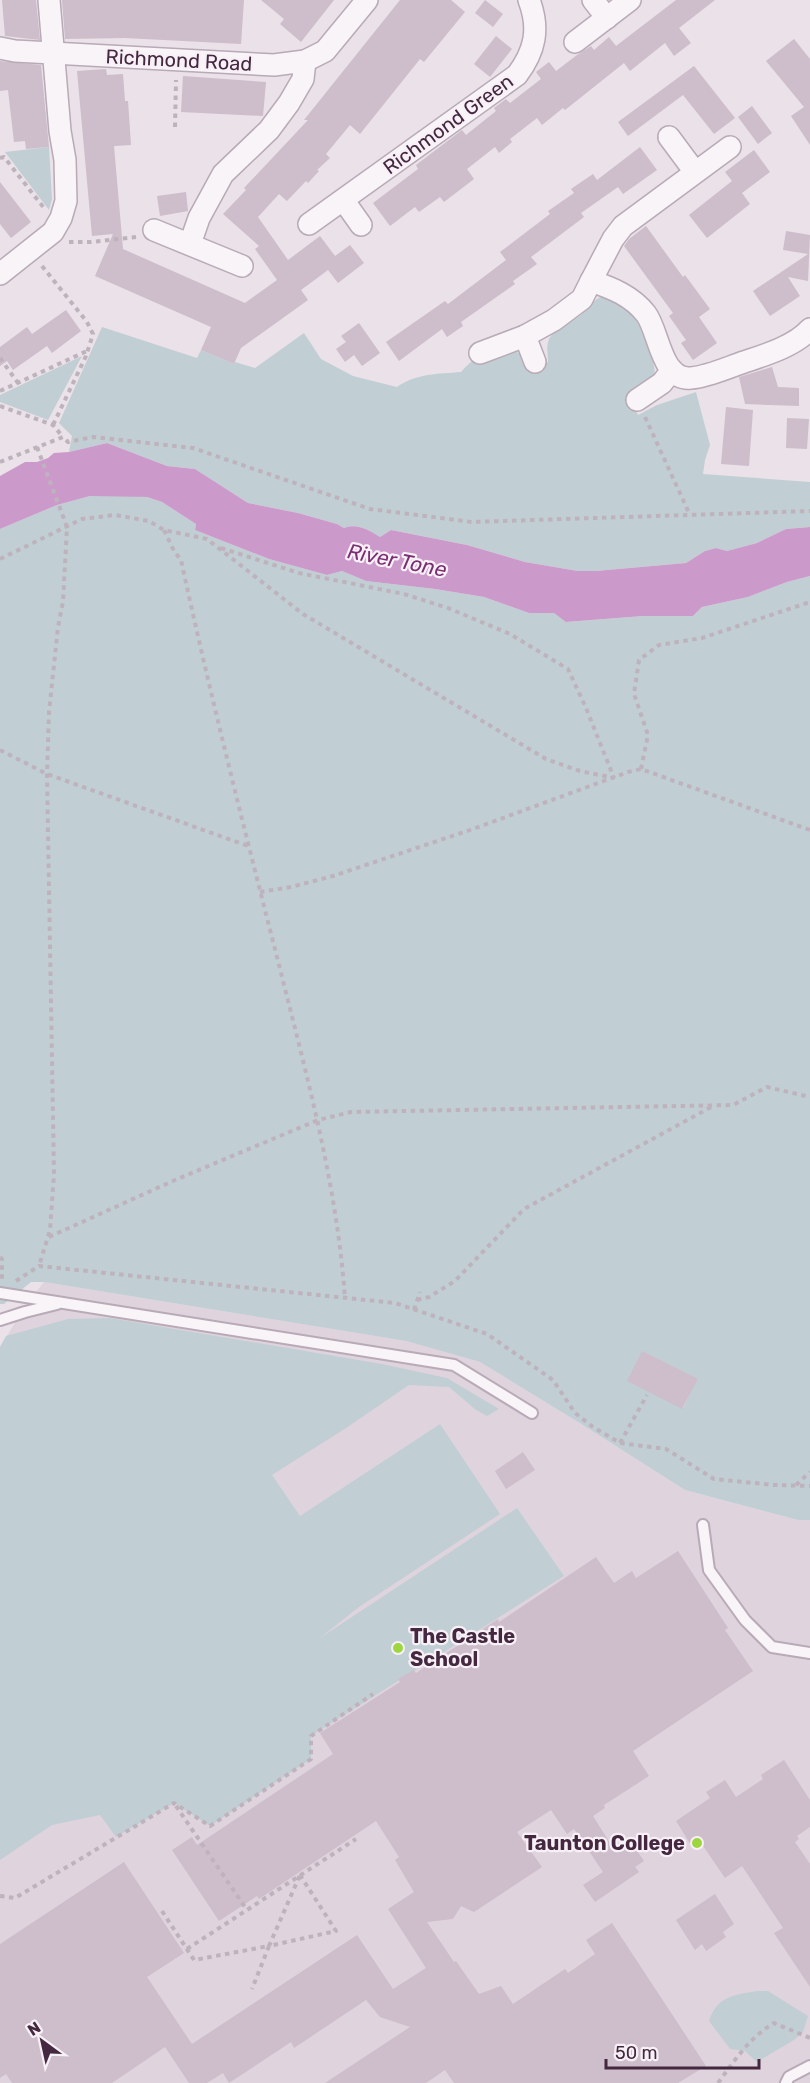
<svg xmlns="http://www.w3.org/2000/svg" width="810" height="2083" font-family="Rubik,sans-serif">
	<rect width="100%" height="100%" fill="#eae1e9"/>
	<!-- built -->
	<polygon fill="#dfd3de" points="44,1282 406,1341 480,1362 578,1422 685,1490 798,1520 810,1520 810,2083 0,2083 0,1347 28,1302"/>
	<!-- green -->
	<g fill="#c1cfd5" fill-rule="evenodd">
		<polygon points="49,147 52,199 49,210 5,152"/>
		<path d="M604 295C610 299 618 302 624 307 641 319 656 358 655 378L629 397 638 415 657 405 696 392 710 445 705 460 703 474 810 482V527L786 529 757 543 727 551 716 548 705 551 686 563 596 571H578L525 562 467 545 391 530 380 537C369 530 357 523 344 528L337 524 298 513 248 503 195 469 167 466 107 443 69 452 72 436 59 423 102 327 197 358 201 350 234 364 235 362 255 368 304 333 321 359 353 376 397 387C417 373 438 374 461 372 464 369 467 365 471 362 477 357 486 356 493 354 513 349 523 348 529 370L548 362C548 354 546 347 549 339 556 327 573 323 583 313 592 304 591 302 604 295Z"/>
		<polygon points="82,356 48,420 0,402 0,395"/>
		<path d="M120 495 147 497 162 502 196 524 195 530 269 559 327 575 342 571 366 581 435 589 484 597 529 613H554L567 622 643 616H693L702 607 748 597 787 582 810 576V1520H798L685 1490 578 1422 480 1362 406 1341 44 1282H31L4 1304H0V529L57 505 90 496ZM697 1379 683 1408 628 1381Z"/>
		<polygon points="110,1318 382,1364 447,1378 499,1409 487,1416 476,1410 449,1387 409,1385 346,1428 272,1475 300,1516 440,1424 500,1514 359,1607 320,1638 517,1508 564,1576 311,1736 311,1759 210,1826 174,1803 116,1837 100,1815 52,1825 0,1860 0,1347 6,1336 68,1319"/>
		<path d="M757 1991H768L808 2016 803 2032 794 2040 757 2062 745 2051 730 2049 709 2021C717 1996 734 1995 757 1991Z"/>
	</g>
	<!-- water -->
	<path fill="#cc9aca" d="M107 443 167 466 195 469 248 503 298 513 337 524 344 528C357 523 369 530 380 537L391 530 467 545 525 562 578 571H596L686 563 705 551 716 548 727 551 757 543 786 529 810 527V576L787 582 748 597 702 607 693 616H643L566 622 554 613H529L484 597 435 589 366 581 342 571 327 575 269 559 195 530 196 524 162 502 147 497 90 496 57 505 0 529V476L25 462H37L48 458 54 453 69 452Z"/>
	<!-- building -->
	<g fill="#cebdcb">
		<polygon points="2,0 36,0 40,40 5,36"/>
		<polygon points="62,0 244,0 241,44 125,38 65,39"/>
		<polygon points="261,0 334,0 301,42 280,24 284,19"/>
		<polygon points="400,0 451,0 465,12 424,62 420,59 360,134 350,125 326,154 330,158 317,170 319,171 308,183 306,181 287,201 279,194 258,217 288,260 320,236 335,256 350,245 364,263 338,283 328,270 301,290 308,300 241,348 234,364 201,350 211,327 95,276 113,234 92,236 77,71 106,69 107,75 123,74 125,101 128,101 131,145 114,146 123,249 245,303 277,280 255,249 259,246 223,214 246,190 244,188 308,120 304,120"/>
		<polygon points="485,0 503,14 493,27 475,13"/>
		<polygon points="676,0 715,0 679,28 691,43 674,56 665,43 630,71 624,63 565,110 563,108 542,125 537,118 510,139 512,142 499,153 495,147 467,169 474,179 444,202 440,197 419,212 415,207 390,226 373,203 418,169 416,165 458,133 462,130 466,135 496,111 494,108 506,99 510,103 541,79 536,72 549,62 556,71 577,55 591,46 594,50 609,37 616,46"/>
		<polygon points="496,36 512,49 490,77 474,64"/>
		<polygon points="794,39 810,59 810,145 791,116 804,107 766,61"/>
		<polygon points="0,61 41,65 49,147 26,149 25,141 14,142 8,90 0,91"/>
		<polygon points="694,66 735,118 714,134 683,95 628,136 618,122"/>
		<polygon points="183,76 266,82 263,116 181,112"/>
		<polygon points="752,106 772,133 758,144 738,117"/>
		<polygon points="640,147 657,170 623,194 618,187 581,213 584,217 531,257 537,264 513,281 515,284 461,322 463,326 447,337 442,329 399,361 386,342 445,301 448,304 506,260 500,252 550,214 548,211 574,193 571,189 593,174 597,180"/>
		<polygon points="754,150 770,172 742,193 750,204 707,238 689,215 732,181 725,172"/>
		<polygon points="0,182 31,222 11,238 0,224"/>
		<polygon points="186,192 188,211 160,216 157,196"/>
		<polygon points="646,226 683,277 685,275 710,309 699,317 717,343 693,360 681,343 686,340 669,316 673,313 624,246 629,239"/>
		<polygon points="786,231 810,235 808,281 788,277 800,296 770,316 753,291 808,254 783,250"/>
		<polygon points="66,310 81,331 52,353 47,346 13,370 7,361 0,366 0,347 27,327 32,334"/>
		<polygon points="359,323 380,353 362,366 354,355 345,362 336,349 346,342 341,336"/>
		<polygon points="772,367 778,387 799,388 799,406 745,404 739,377"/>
		<polygon points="726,407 753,410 749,466 721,464"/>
		<polygon points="787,418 809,419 807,449 786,448"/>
		<polygon points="642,1351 698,1379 682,1409 627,1381"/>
		<polygon points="523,1452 535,1470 506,1489 495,1471"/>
		<polygon points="678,1551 728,1628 725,1630 753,1671 633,1751 649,1776 604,1805 605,1808 593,1816 613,1848 628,1838 644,1861 635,1867 639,1872 595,1902 583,1885 603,1872 574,1829 567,1834 551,1810 517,1832 542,1867 474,1912 461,1906 453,1919 427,1922 454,1962 456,1961 479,1994 501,1986 513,2004 565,1969 568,1973 595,1954 586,1940 612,1923 706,2066 678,2083 454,2083 445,2070 426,2083 325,2083 410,2027 380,2017 366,2000 294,2048 291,2042 229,2083 223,2073 207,2083 189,2083 165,2047 112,2083 12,2083 6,2074 0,2078 0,1944 124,1862 184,1953 147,1977 192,2044 357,1935 393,1989 426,1968 388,1909 414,1892 395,1860 399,1857 376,1821 259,1899 257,1896 219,1921 172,1850 192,1837 197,1845 333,1754 320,1733 400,1682 398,1679 414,1670 416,1673 498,1619 499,1622 596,1557 614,1583 632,1571 636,1578"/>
		<polygon points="784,1760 810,1800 810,1827 797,1836 799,1839 795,1842 810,1864 810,1987 774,1933 783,1928 742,1866 725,1878 699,1840 691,1845 676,1821 710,1798 706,1792 725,1780 736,1797 763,1779 761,1775"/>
		<polygon points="715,1894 734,1924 723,1932 726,1937 706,1951 702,1944 695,1950 676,1920"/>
	</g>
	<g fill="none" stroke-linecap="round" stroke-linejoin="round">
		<defs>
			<g id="lane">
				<polyline points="0,1293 454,1365 532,1413"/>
				<polyline points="0,1320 25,1312 57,1304"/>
				<polyline points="703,1525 709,1570 745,1620 772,1647 810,1653"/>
				<polyline points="786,2083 789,2077 810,2066"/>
			</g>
			<g id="street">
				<polyline points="593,0 607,18"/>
				<polyline points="575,42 630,0"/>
				<polyline points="0,48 15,51 274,65 305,61 325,51 367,0"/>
				<polyline points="669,137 695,172"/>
				<path d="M730 147 623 226 613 239 591 281C612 288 632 296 646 314 659 331 661 381 691 378 707 377 729 367 744 362 765 355 795 346 810 329"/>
				<polyline points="344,201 361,225"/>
				<path d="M309 224 517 75C535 51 540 29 529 0"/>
				<polyline points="154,230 242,266"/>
				<polyline points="190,244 199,218 223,174 269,130 289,103 303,79 305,61"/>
				<polyline points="0,274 53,232 61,218 66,201 65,160 60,131 49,0"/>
				<polyline points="525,336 535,362"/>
				<polyline points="480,353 525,336 554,320 582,299 591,281"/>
				<polyline points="637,400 662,383 672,370"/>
			</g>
		</defs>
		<!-- lane casing -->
		<use href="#lane" stroke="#b8aab6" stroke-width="14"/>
		<!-- street casing -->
		<use href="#street" stroke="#b8aab6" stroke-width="24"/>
		<!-- path -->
		<g stroke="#beb3bc" stroke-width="4" stroke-dasharray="4.5 4.5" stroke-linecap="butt">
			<polyline points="175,127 176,80"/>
			<polyline points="0,158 4,157 44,208"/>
			<polyline points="69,242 91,242 136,237"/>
			<polyline points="42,266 87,322 93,334 86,356 53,425"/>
			<polyline points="0,358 18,383"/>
			<polyline points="0,391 87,351"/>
			<polyline points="0,406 53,425 63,437"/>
			<polyline points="645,417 690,515"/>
			<polyline points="37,447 67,527 63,602 58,627 49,712 47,774 54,1174 50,1230 39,1266"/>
			<polyline points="0,462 63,437 68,442 93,437 193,448 370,509 472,522 810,511"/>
			<path d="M164 530 174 551 181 560C210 694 244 828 278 961 306 1073 337 1184 345 1299"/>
			<polyline points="221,548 299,573 404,594 448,608 510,634 568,669 586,708 614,778"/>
			<polyline points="0,559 82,519 115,515 149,521 164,530 207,539 303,614 546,759 580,771 614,778"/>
			<polyline points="0,750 47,774 248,846"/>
			<polyline points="641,769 648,735 634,694 639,660 659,645 702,638 810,602"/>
			<polyline points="260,892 291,887 333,876 473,829 628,772 641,769 810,830"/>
			<polyline points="49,1237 175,1180 318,1120 351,1112 733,1105 767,1087 810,1097"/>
			<polyline points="0,1257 2,1259 2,1281"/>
			<polyline points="16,1281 39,1266 395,1303 487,1334 553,1380 575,1413 593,1427 620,1443 666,1449 714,1479 774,1485 810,1486"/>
			<polyline points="417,1300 429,1297 455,1281 524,1209 713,1106"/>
			<polyline points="414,1310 420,1292"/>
			<polyline points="620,1443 647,1395"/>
			<polyline points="796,1485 810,1472"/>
			<polyline points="176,1806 247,1910"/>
			<polygon points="300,1875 336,1931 269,1946"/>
			<polyline points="0,1896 15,1898 174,1803 210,1826 311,1759 311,1736 373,1694"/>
			<polyline points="162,1911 194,1960 269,1946 252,1989"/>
			<polyline points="187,1949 356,1839"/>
			<path d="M718 2083C735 2060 749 2038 774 2023L810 2038"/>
		</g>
		<!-- lane -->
		<use href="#lane" stroke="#f8f4f7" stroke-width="10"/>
		<!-- street -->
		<use href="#street" stroke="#f8f4f7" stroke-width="21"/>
	</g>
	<!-- markers -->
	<g fill="#9dd63f" stroke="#f8f0f7" stroke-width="2">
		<circle cx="398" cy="1648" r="6"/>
		<circle cx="697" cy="1843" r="6"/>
	</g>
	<g text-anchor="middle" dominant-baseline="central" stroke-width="4.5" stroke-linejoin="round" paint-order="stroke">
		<!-- street labels -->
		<g font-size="20" fill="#43283f" stroke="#f8f0f7">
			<text transform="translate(179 60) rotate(3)">Richmond Road</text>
			<text transform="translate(448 124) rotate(-36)">Richmond Green</text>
		</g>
		<!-- poi labels -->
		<g font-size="20" font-weight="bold" fill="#43283f" stroke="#f8f0f7" text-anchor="start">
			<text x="410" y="1636">The Castle<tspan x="410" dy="23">School</tspan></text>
			<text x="685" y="1843" text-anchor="end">Taunton College</text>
		</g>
		<!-- water labels -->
		<g font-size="21" font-style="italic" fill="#7a2f73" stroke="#f8f0f7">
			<text transform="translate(397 560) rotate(11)">River Tone</text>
		</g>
	</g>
	<!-- north arrow -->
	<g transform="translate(42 2041) rotate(327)" stroke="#f8f0f7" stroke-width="4.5" paint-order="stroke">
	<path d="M0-4.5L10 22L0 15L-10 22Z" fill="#43283f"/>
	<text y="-9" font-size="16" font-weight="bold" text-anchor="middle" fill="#43283f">N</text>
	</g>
	<!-- scale -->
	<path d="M606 2059v9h153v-9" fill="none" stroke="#43283f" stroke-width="3"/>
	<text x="615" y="2059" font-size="18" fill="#43283f" stroke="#f8f0f7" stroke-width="4.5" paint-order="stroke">50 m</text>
</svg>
